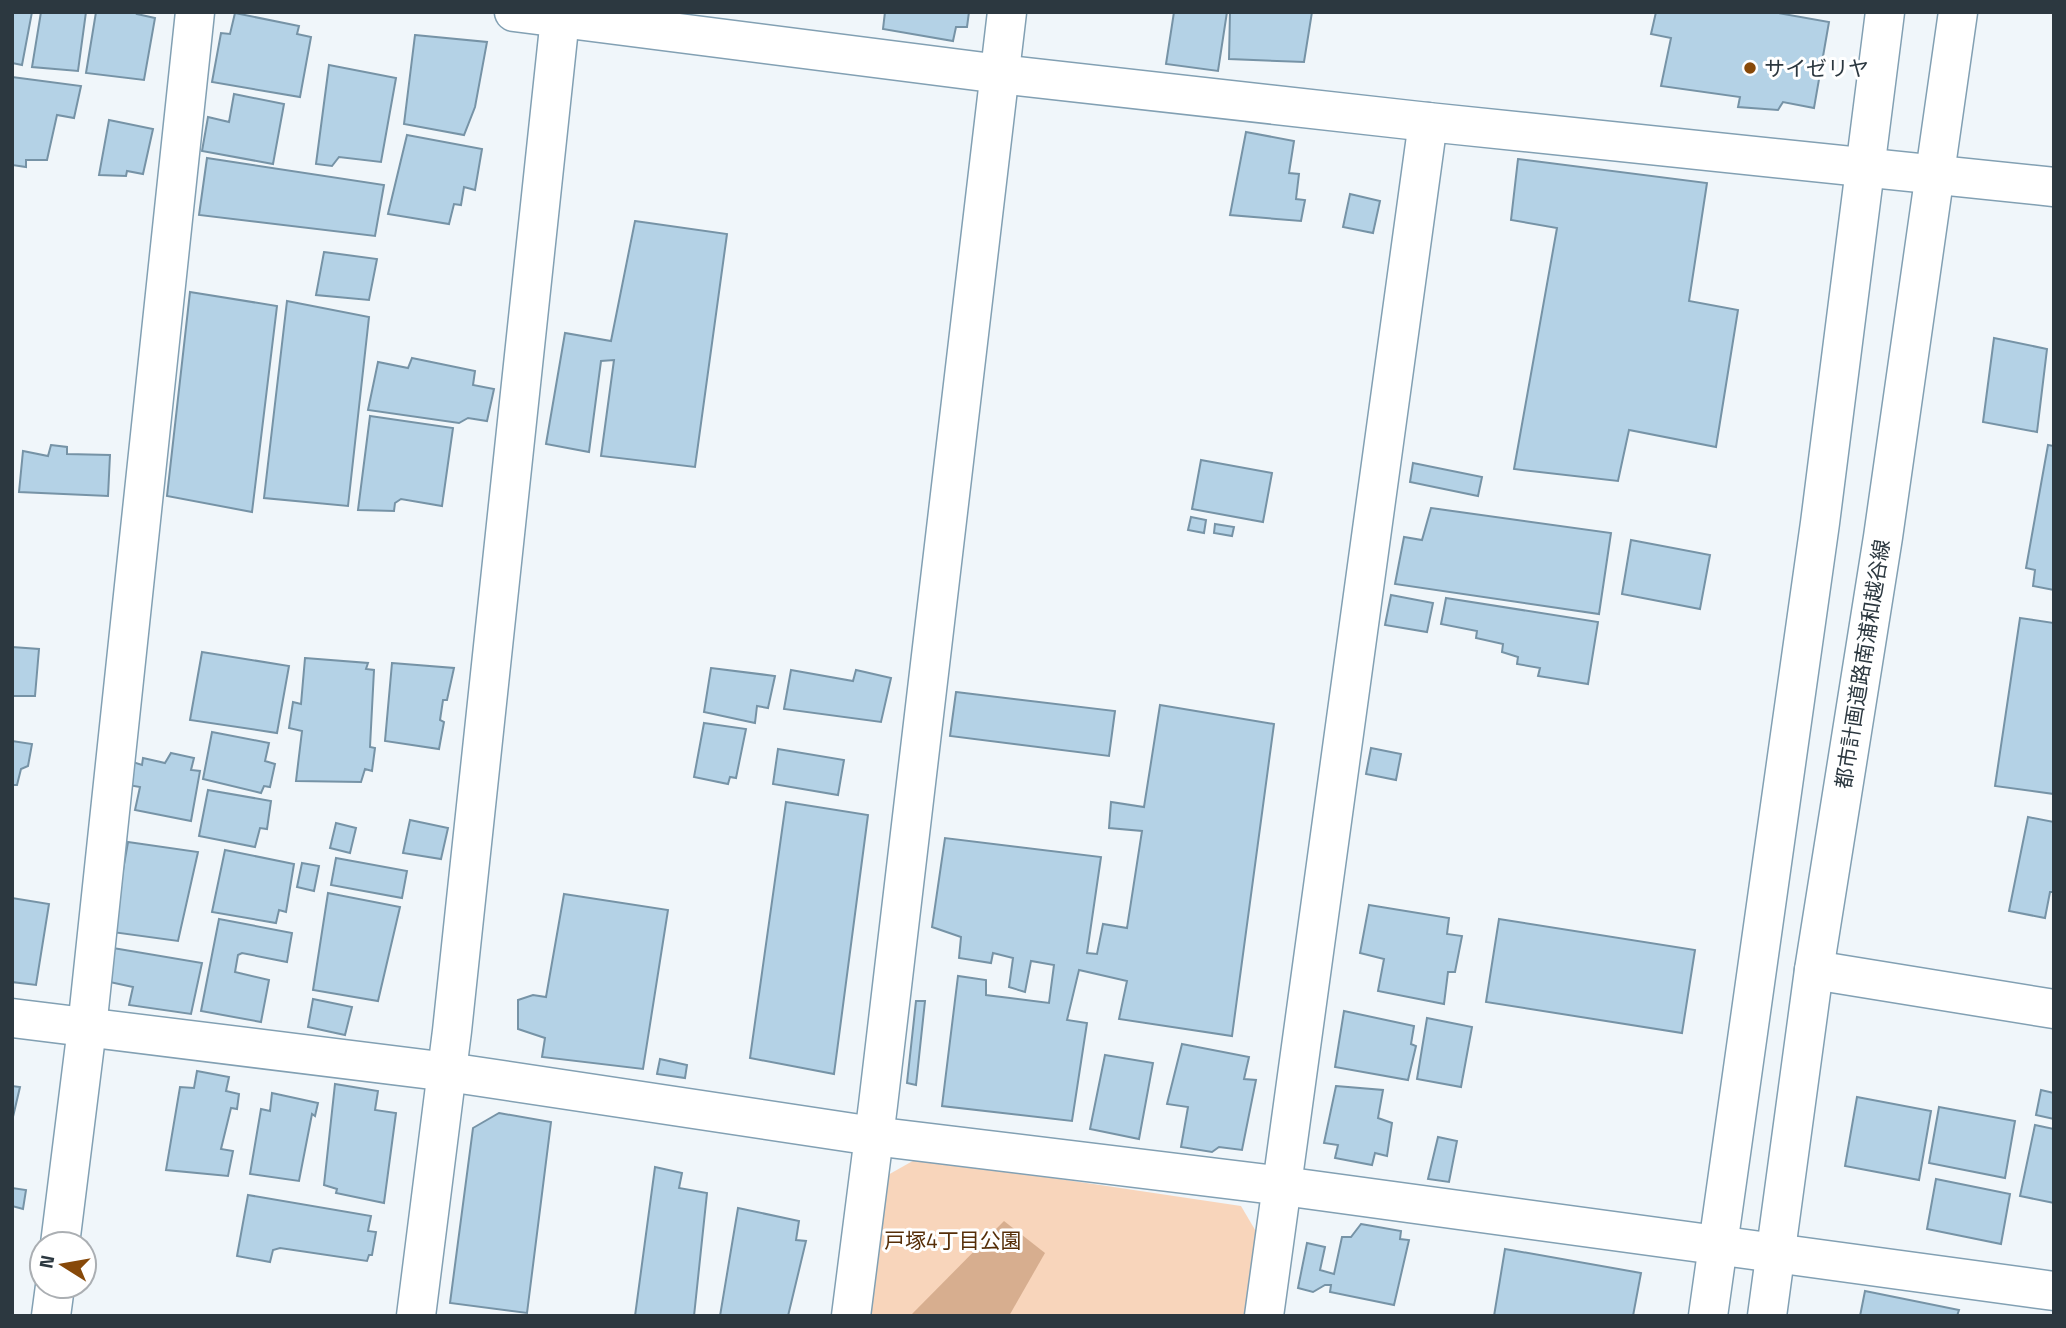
<svg xmlns="http://www.w3.org/2000/svg" width="2066" height="1328" font-family="'Titillium Web','Noto Sans JP',sans-serif">
	<rect width="100%" height="100%" fill="#f0f6fa"/>
	<!-- green -->
	<polygon fill="#f8d5bb" points="918,1158 1241,1206 1261,1240 1251,1316 863,1316 879,1180"/>
	<!-- forest -->
	<polygon fill="#d7ae8f" points="1004,1221 1045,1253 1009,1316 910,1316"/>
	<!-- building -->
	<g fill="#b4d2e6" stroke="#7693a6" stroke-width="2">
		<polygon points="12,12 32,12 22,65 12,63"/>
		<polygon points="41,12 86,12 78,71 32,67"/>
		<polygon points="96,12 138,12 137,14 155,18 144,80 86,73"/>
		<polygon points="885,12 969,12 967,27 956,27 953,41 883,29"/>
		<polygon points="1174,12 1227,12 1218,71 1166,64"/>
		<polygon points="1230,12 1312,12 1304,62 1229,59"/>
		<polygon points="1656,12 1773,12 1829,22 1814,108 1783,102 1778,110 1738,107 1740,97 1661,86 1671,38 1651,34"/>
		<polygon points="235,13 299,26 297,34 311,37 300,97 212,82 221,33 230,34"/>
		<polygon points="415,35 487,42 475,107 464,135 404,124"/>
		<polygon points="329,65 396,78 381,162 339,157 332,166 316,164"/>
		<polygon points="12,77 81,86 74,118 57,115 47,160 26,160 26,167 12,165"/>
		<polygon points="234,94 284,104 273,164 202,151 208,117 229,122"/>
		<polygon points="109,120 153,129 143,174 127,171 126,176 99,175"/>
		<polygon points="1246,132 1294,141 1289,173 1299,174 1296,199 1305,200 1301,221 1230,215"/>
		<polygon points="407,135 482,149 475,190 464,187 461,205 454,204 449,224 388,214"/>
		<polygon points="207,158 384,185 375,236 199,215"/>
		<polygon points="1518,159 1707,183 1689,301 1738,310 1716,447 1629,430 1618,481 1514,469 1557,228 1511,220"/>
		<polygon points="1350,194 1380,201 1373,233 1343,227"/>
		<polygon points="635,221 727,234 695,467 601,456 614,360 601,361 589,452 546,444 565,333 611,341"/>
		<polygon points="324,252 377,259 369,300 316,295"/>
		<polygon points="190,292 277,306 252,512 167,496"/>
		<polygon points="287,301 369,317 348,506 264,498"/>
		<polygon points="1994,338 2047,349 2037,432 1983,422"/>
		<polygon points="412,358 475,371 473,385 494,389 487,421 468,418 459,423 368,410 378,362 408,368"/>
		<polygon points="370,416 453,428 442,506 401,499 395,503 394,511 358,510"/>
		<polygon points="51,445 67,447 67,454 110,455 108,496 19,492 23,451 48,456"/>
		<polygon points="2048,445 2054,446 2054,590 2033,586 2035,570 2026,568"/>
		<polygon points="1201,460 1272,473 1263,522 1192,509"/>
		<polygon points="1413,463 1482,477 1478,496 1410,482"/>
		<polygon points="1431,508 1611,533 1599,614 1395,584 1404,537 1422,540"/>
		<polygon points="1191,517 1206,520 1204,533 1188,530"/>
		<polygon points="1215,524 1234,527 1232,536 1214,533"/>
		<polygon points="1631,540 1710,555 1700,609 1622,594"/>
		<polygon points="1391,595 1433,603 1427,632 1385,625"/>
		<polygon points="1446,598 1598,622 1588,684 1538,676 1540,668 1517,664 1518,657 1502,652 1503,644 1476,638 1477,631 1441,624"/>
		<polygon points="2020,618 2054,623 2054,794 1995,786"/>
		<polygon points="12,647 39,649 35,696 12,696"/>
		<polygon points="202,652 289,666 277,733 190,720"/>
		<polygon points="305,658 368,663 366,669 374,670 370,747 375,748 372,771 365,769 361,782 296,781 302,731 289,728 293,702 301,704"/>
		<polygon points="392,663 454,668 447,700 443,700 440,720 444,722 439,749 385,741"/>
		<polygon points="711,668 775,676 768,708 757,706 755,723 704,712"/>
		<polygon points="791,670 853,681 856,670 891,678 881,722 784,709"/>
		<polygon points="956,692 1115,711 1109,756 950,736"/>
		<polygon points="1160,705 1274,724 1232,1036 1119,1019 1127,981 1079,970 1067,1020 1087,1023 1072,1121 942,1106 958,976 986,980 986,995 1049,1003 1054,965 1031,961 1025,992 1009,987 1013,958 993,953 991,963 959,958 961,937 932,927 945,838 1101,857 1087,953 1097,954 1103,924 1127,928 1142,831 1109,828 1111,802 1144,807"/>
		<polygon points="704,723 746,729 736,778 730,777 728,784 694,777"/>
		<polygon points="212,732 269,743 265,761 275,764 270,787 264,786 261,793 203,779"/>
		<polygon points="12,741 32,744 28,766 21,769 17,785 12,785"/>
		<polygon points="1371,748 1401,754 1396,780 1366,774"/>
		<polygon points="778,749 844,760 838,795 773,784"/>
		<polygon points="171,753 194,758 191,770 200,771 191,821 135,810 140,787 128,785 133,762 142,765 143,758 165,763"/>
		<polygon points="208,790 271,801 267,829 260,828 255,847 199,836"/>
		<polygon points="786,802 868,815 834,1074 750,1058"/>
		<polygon points="2028,817 2054,822 2054,892 2050,892 2045,918 2009,911"/>
		<polygon points="410,820 448,828 441,859 403,853"/>
		<polygon points="336,823 356,828 350,853 330,848"/>
		<polygon points="128,842 198,852 178,941 112,932"/>
		<polygon points="225,850 294,864 286,912 279,910 276,923 212,912"/>
		<polygon points="336,858 407,871 402,898 331,885"/>
		<polygon points="302,863 319,866 314,891 297,887"/>
		<polygon points="328,893 400,907 378,1001 313,990"/>
		<polygon points="564,894 668,910 643,1069 542,1057 545,1038 518,1029 518,1000 533,995 546,997"/>
		<polygon points="12,898 49,904 36,985 12,982"/>
		<polygon points="1369,905 1449,918 1447,934 1462,936 1455,972 1448,972 1444,1004 1378,991 1384,959 1360,953"/>
		<polygon points="219,919 292,933 287,962 242,953 238,955 235,972 269,980 261,1022 201,1011"/>
		<polygon points="1499,919 1695,950 1682,1033 1486,1002"/>
		<polygon points="113,948 202,963 191,1014 129,1005 133,987 105,981"/>
		<polygon points="313,999 352,1007 345,1035 308,1027"/>
		<polygon points="916,1001 925,1001 916,1085 907,1083"/>
		<polygon points="1344,1011 1414,1026 1411,1044 1416,1046 1408,1080 1335,1067"/>
		<polygon points="1427,1018 1472,1027 1461,1087 1417,1079"/>
		<polygon points="1182,1044 1249,1057 1244,1079 1256,1080 1242,1150 1219,1147 1212,1152 1181,1147 1188,1107 1167,1104"/>
		<polygon points="1105,1055 1153,1063 1139,1139 1090,1129"/>
		<polygon points="660,1059 687,1065 685,1078 657,1074"/>
		<polygon points="197,1071 229,1077 226,1091 239,1094 237,1109 231,1108 221,1149 233,1151 228,1176 166,1170 180,1087 194,1088"/>
		<polygon points="335,1084 378,1091 375,1110 396,1113 384,1203 336,1193 337,1189 324,1185"/>
		<polygon points="12,1086 20,1087 12,1121"/>
		<polygon points="1336,1086 1383,1090 1378,1118 1392,1123 1387,1156 1375,1153 1372,1165 1335,1158 1338,1145 1324,1143"/>
		<polygon points="2041,1090 2054,1093 2054,1119 2036,1115"/>
		<polygon points="272,1093 318,1103 315,1116 312,1114 299,1181 250,1174 261,1109 270,1111"/>
		<polygon points="1857,1097 1931,1111 1919,1180 1845,1166"/>
		<polygon points="1939,1107 2015,1121 2005,1178 1929,1163"/>
		<polygon points="499,1113 551,1122 527,1313 450,1303 473,1128"/>
		<polygon points="2035,1125 2054,1129 2054,1203 2020,1196"/>
		<polygon points="1438,1137 1457,1141 1449,1182 1428,1179"/>
		<polygon points="655,1167 682,1173 679,1188 707,1193 694,1316 635,1316"/>
		<polygon points="1936,1179 2010,1194 2001,1244 1927,1229"/>
		<polygon points="12,1188 26,1190 23,1209 12,1206"/>
		<polygon points="248,1195 371,1216 368,1231 376,1232 372,1255 369,1255 367,1261 280,1248 273,1250 270,1262 237,1256"/>
		<polygon points="738,1208 799,1221 796,1240 806,1241 788,1316 720,1316"/>
		<polygon points="1361,1224 1401,1231 1400,1239 1409,1240 1394,1305 1330,1292 1331,1285 1325,1285 1313,1292 1298,1288 1307,1243 1325,1247 1320,1270 1334,1274 1342,1237 1351,1237"/>
		<polygon points="1505,1249 1641,1273 1633,1316 1494,1316"/>
		<polygon points="1865,1291 1959,1310 1957,1316 1860,1316"/>
	</g>
	<g fill="none" stroke-linecap="round" stroke-linejoin="round">
		<defs>
			<g id="minor">
				<polyline points="514,12 1000,74 1428,122 2054,187"/>
				<polyline points="1814,970 2054,1009"/>
				<polyline points="12,1018 448,1072 873,1136 1283,1186 2054,1291"/>
				<polyline points="60,1244 87,1028 195,12"/>
				<polyline points="51,1316 55,1286"/>
				<polyline points="416,1316 452,1031 560,18"/>
				<polyline points="851,1316 878,1105 1007,12"/>
				<polyline points="1264,1316 1428,122"/>
				<polyline points="1708,1316 1820,523 1885,12"/>
				<polyline points="1767,1316 1814,970 1883,537 1958,12"/>
			</g>
		</defs>
		<!-- minor casing -->
		<use href="#minor" stroke="#82a0b3" stroke-width="41"/>
		<!-- minor -->
		<use href="#minor" stroke="#fff" stroke-width="38"/>
	</g>
	<!-- markers -->
	<circle fill="#874909" stroke="#fff" stroke-width="2.5" cx="1750" cy="68" r="7"/>
	<g text-anchor="middle" dominant-baseline="central" stroke-width="6" stroke-linejoin="round" paint-order="stroke">
		<!-- poi labels -->
		<g font-size="21" fill="#2c3840" stroke="#fff" text-anchor="start">
			<text x="1764" y="68">サイゼリヤ</text>
		</g>
		<!-- street labels -->
		<g font-size="21" fill="#2c3840" stroke="#fff">
			<text transform="translate(1862 664) rotate(-81)">都市計画道路南浦和越谷線</text>
		</g>
		<!-- park labels -->
		<g font-size="21" fill="#562e08" stroke="#fff">
			<text x="953" y="1240">戸塚4丁目公園</text>
		</g>
	</g>
	<!-- border -->
	<rect width="2066" height="1328" fill="none" stroke="#2c3840" stroke-width="28"/>
	<!-- north arrow -->
	<g transform="translate(63 1265) rotate(281)"><circle r="33" fill="#ffffff" stroke="#abafb3" stroke-width="2"/>
	<path d="M0-5L12 26L0 18L-12 26Z" fill="#874909"/>
	<text y="-10" font-size="19" font-weight="bold" text-anchor="middle" fill="#2c3840">N</text>
	</g>
</svg>
